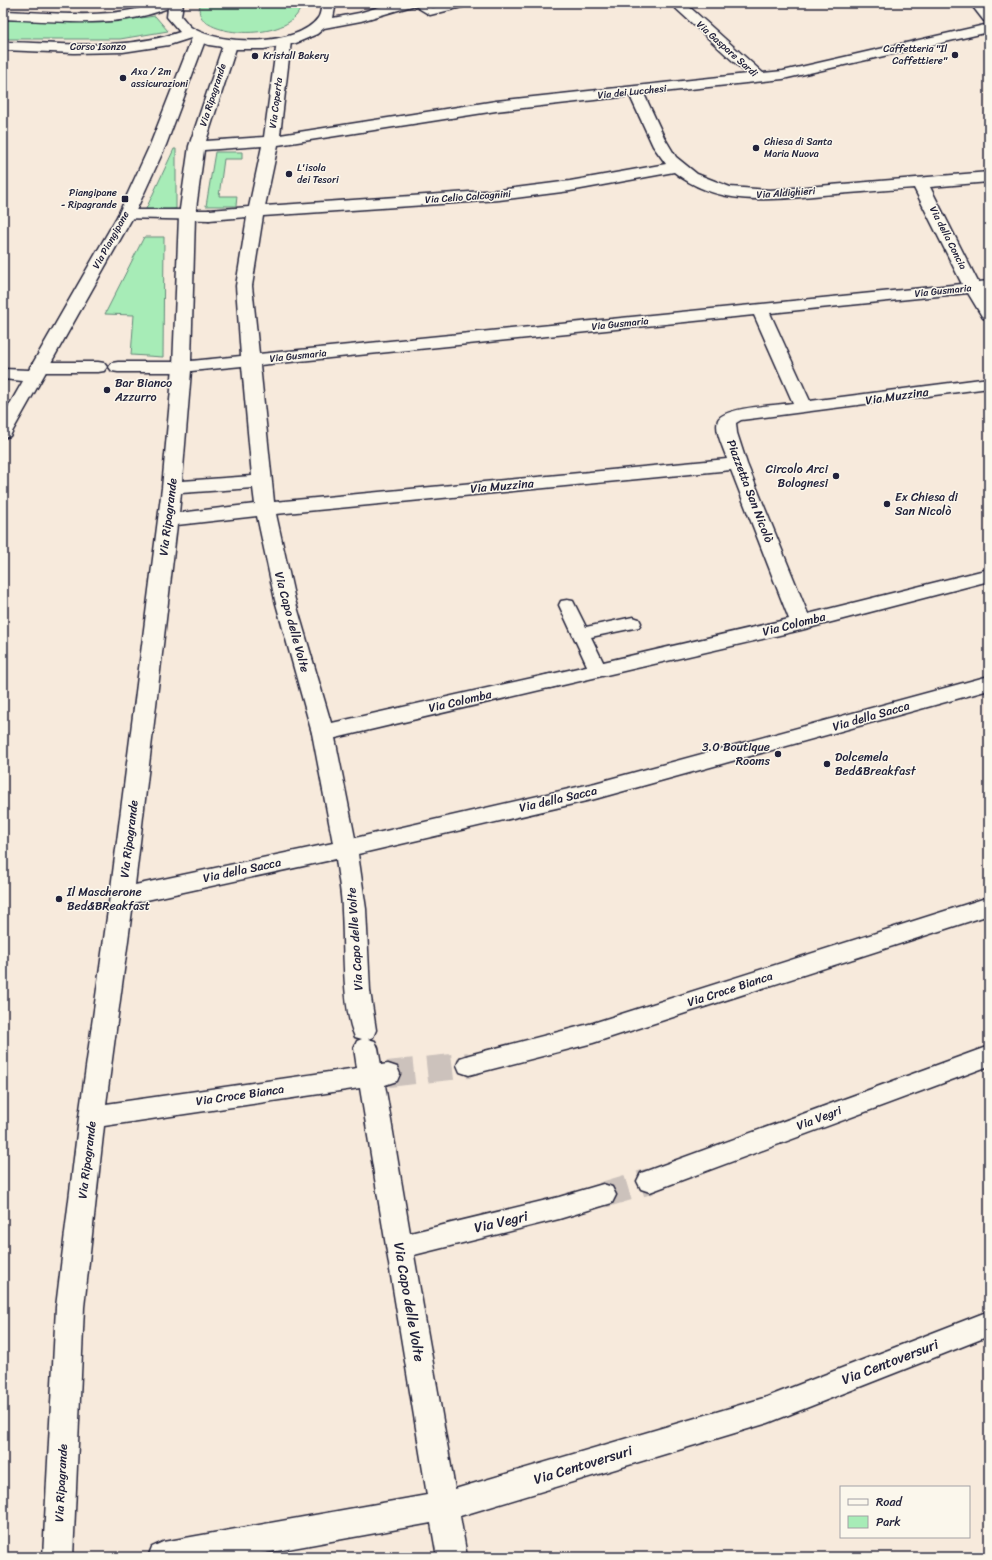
<svg xmlns="http://www.w3.org/2000/svg" width="992" height="1560" font-family="Sriracha,sans-serif">
	<rect width="100%" height="100%" fill="#f7eadc"/>
	<filter id="ink" filterUnits="userSpaceOnUse"><feTurbulence type="fractalNoise" baseFrequency=".025" numOctaves="2"/><feDisplacementMap in="SourceGraphic" scale="8" xChannelSelector="R" yChannelSelector="G"/><feConvolveMatrix kernelMatrix="1 2 1 2 8 2 1 2 1" color-interpolation-filters="sRGB"/></filter>
	<g filter="url(#ink)">
		<!-- green -->
		<g fill="#a7ecb7" stroke="#648779">
			<path d="M201 3H301V4C297 45 184 39 201 3Z"/>
			<polygon points="155,16 168,31 120,39 3,39 3,20 126,20"/>
			<polygon points="174,149 176,149 176,209 145,211"/>
			<polygon points="215,152 242,152 242,159 224,159 219,196 237,196 236,206 206,206"/>
			<polygon points="144,237 164,237 163,357 131,355 134,315 105,314"/>
		</g>
		<g fill="none" stroke-linecap="round" stroke-linejoin="round">
			<!-- minor-tunnel -->
			<g stroke="#ccc2bc" stroke-width="26" stroke-dasharray="26 13" stroke-linecap="butt">
				<polyline points="388,1074 469,1065"/>
				<polyline points="603,1195 650,1181"/>
			</g>
			<defs>
				<g id="service">
					<polygon points="410,3 424,3 432,8 452,3 472,3 470,5 430,15"/>
					<polygon points="567,600 573,601 586,627 633,617 639,619 641,623 639,627 591,637 607,670 604,674 598,676 592,674 589,670 559,605 561,601"/>
				</g>
				<g id="pedestrian">
					<polygon points="126,210 209,210 215,212 217,215 215,218 209,220 120,218 118,215 120,212"/>
					<polygon points="39,362 98,362 104,363 107,367 104,371 98,372 39,372 33,371 30,367 33,363"/>
					<polygon points="118,362 182,362 188,363 191,367 188,371 182,372 118,372 112,371 109,367 112,363"/>
					<polygon points="550,674 557,676 560,681 557,686 323,741 315,738 312,733 315,728 323,725"/>
				</g>
				<g id="minor">
					<path d="M670 3H685L763 73 783 71 989 24V32L783 79 644 94 664 137 676 157 697 174 730 187 770 190 989 172V182L930 187 978 282 989 281V291L984 292 989 300V319L983 318 968 293 770 313 810 401 989 378V388L741 420 736 423 737 433 747 464 808 614 989 569V581L801 630 550 688 543 686 540 681 543 676 789 619 731 470 276 514 295 600 334 733 355 838 595 783 989 676V690L595 799 358 854 366 909 370 991 376 1030 373 1037 368 1039 375 1041 378 1048 381 1065 388 1064 397 1067 400 1074 397 1081 385 1085 410 1233 559 1197 603 1184 612 1187 616 1195 612 1203 559 1219 414 1255 455 1489 767 1397 989 1311V1336L768 1423 460 1516 467 1557H437L431 1523 243 1557H148L152 1547 163 1542 427 1495 360 1088 104 1126 84 1307 73 1557H43L56 1307 79 1117 110 896 162 488 173 367 179 216 189 146 223 45 225 42H235L237 45 206 141 264 137 277 41 279 38H289L291 41 280 135 496 101 747 74ZM630 96 653 146 666 164 570 181 499 190 265 206 278 145 496 111ZM262 146 249 207 209 210 203 212 201 215 203 218 209 220 247 217 236 286 241 356 191 361 195 216 204 150ZM674 172C718 207 771 200 823 195 854 193 884 190 914 188L962 284 259 354 252 286 263 216 499 200 570 191ZM754 315 793 403C779 405 724 407 718 420 714 431 724 449 727 459L274 502 260 365ZM242 366 252 476 182 481 191 371ZM253 488 255 504 179 513 181 493ZM257 516 275 600 312 733 333 843 135 885 177 525ZM336 859C338 876 342 894 342 911 344 943 342 1010 355 1037L362 1039 357 1041 354 1048 357 1068 106 1104 133 903Z"/>
					<polygon points="970,3 984,3 989,9 989,22 984,21"/>
					<polygon points="199,34 204,35 206,38 166,145 134,215 12,432 10,436 3,438 3,416 23,381 3,379 3,369 29,370 118,215 150,145 192,38 194,35"/>
					<polygon points="989,897 989,915 593,1043 469,1075 460,1072 457,1065 460,1058 469,1055 593,1023"/>
					<polygon points="989,1046 989,1066 650,1192 641,1189 637,1181 641,1173"/>
				</g>
				<path id="tertiary" d="M156 3H183L181 16C185 20 189 27 194 29 223 45 297 47 318 18 321 14 321 7 322 3H336L333 18 359 13 392 3H414L412 6 361 21 324 28 317 34 296 43 264 49H236L209 45 191 38 169 45 123 52 74 53 3 50V42C62 43 124 51 180 32L167 17 168 8C117 29 57 21 3 19V11C50 12 111 21 156 3Z"/>
			</defs>
			<!-- service casing -->
			<use href="#service" stroke="#22223b" stroke-width="3"/>
			<!-- pedestrian casing -->
			<use href="#pedestrian" stroke="#22223b" stroke-width="3"/>
			<!-- minor casing -->
			<use href="#minor" stroke="#22223b" stroke-width="3"/>
			<!-- tertiary casing -->
			<use href="#tertiary" stroke="#22223b" stroke-width="3"/>
			<!-- service -->
			<use href="#service" fill="#fbf7ec" fill-rule="evenodd"/>
			<!-- pedestrian -->
			<use href="#pedestrian" fill="#fbf7ec" fill-rule="evenodd"/>
			<!-- minor -->
			<use href="#minor" fill="#fbf7ec" fill-rule="evenodd"/>
			<!-- tertiary -->
			<use href="#tertiary" fill="#fbf7ec" fill-rule="evenodd"/>
		</g>
	</g>
	<!-- markers -->
	<g fill="#22223b" stroke="#fbf7ec" stroke-width="1.5">
		<circle cx="955" cy="55" r="4"/>
		<circle cx="255" cy="56" r="4"/>
		<circle cx="123" cy="78" r="4"/>
		<circle cx="756" cy="148" r="4"/>
		<circle cx="289" cy="174" r="4"/>
		<rect x="121" y="195" width="8" height="8" rx="2"/>
		<circle cx="107" cy="390" r="4"/>
		<circle cx="836" cy="476" r="4"/>
		<circle cx="887" cy="504" r="4"/>
		<circle cx="778" cy="754" r="4"/>
		<circle cx="827" cy="764" r="4"/>
		<circle cx="59" cy="899" r="4"/>
	</g>
	<g text-anchor="middle" dominant-baseline="central" stroke-width="3" stroke-linejoin="round" paint-order="stroke">
		<!-- far-street labels -->
		<g font-size="10" fill="#22223b" stroke="#fbf7ec">
			<text x="98" y="47">Corso Isonzo</text>
			<text transform="translate(727 49) rotate(42)">Via Gaspare Sardi</text>
			<text transform="translate(632 92) rotate(-6)">Via dei Lucchesi</text>
			<text transform="translate(213 95) rotate(-72)">Via Ripagrande</text>
			<text transform="translate(276 103) rotate(-83)">Via Coperta</text>
			<text transform="translate(786 193) rotate(-4)">Via Aldighieri</text>
			<text transform="translate(468 197) rotate(-4)">Via Celio Calcagnini</text>
			<text transform="translate(948 238) rotate(63)">Via della Concia</text>
			<text transform="translate(111 240) rotate(-61)">Via Piangipane</text>
			<text transform="translate(943 291) rotate(-6)">Via Gusmaria</text>
			<text transform="translate(620 324) rotate(-6)">Via Gusmaria</text>
			<text transform="translate(298 356) rotate(-6)">Via Gusmaria</text>
		</g>
		<!-- far-poi labels -->
		<g font-size="10" fill="#22223b" stroke="#fbf7ec" text-anchor="start">
			<text x="947" y="49" text-anchor="end">Caffetteria "Il<tspan x="947" dy="12">Caffettiere"</tspan></text>
			<text x="263" y="56">Kristall Bakery</text>
			<text x="131" y="72">Axa / 2m<tspan x="131" dy="12">assicurazioni</tspan></text>
			<text x="764" y="142">Chiesa di Santa<tspan x="764" dy="12">Maria Nuova</tspan></text>
			<text x="297" y="168">L'isola<tspan x="297" dy="12">dei Tesori</tspan></text>
			<text x="117" y="193" text-anchor="end">Piangipane<tspan x="117" dy="12">- Ripagrande</tspan></text>
		</g>
		<!-- poi labels -->
		<g font-size="12" fill="#22223b" stroke="#fbf7ec" text-anchor="start">
			<text x="115" y="383">Bar Bianco<tspan x="115" dy="14">Azzurro</tspan></text>
			<text x="828" y="469" text-anchor="end">Circolo Arci<tspan x="828" dy="14">Bolognesi</tspan></text>
			<text x="895" y="497">Ex Chiesa di<tspan x="895" dy="14">San Nicolò</tspan></text>
			<text x="770" y="747" text-anchor="end">3.0 Boutique<tspan x="770" dy="14">Rooms</tspan></text>
			<text x="835" y="757">Dolcemela<tspan x="835" dy="14">Bed&amp;Breakfast</tspan></text>
			<text x="67" y="892">Il Mascherone<tspan x="67" dy="14">Bed&amp;BReakfast</tspan></text>
		</g>
		<!-- street labels -->
		<g font-size="12" fill="#22223b" stroke="#fbf7ec">
			<text transform="translate(897 396) rotate(-8)">Via Muzzina</text>
			<text transform="translate(502 486) rotate(-5)">Via Muzzina</text>
			<text transform="translate(750 491) rotate(69)">Piazzetta San Nicolò</text>
			<text transform="translate(168 517) rotate(-83)">Via Ripagrande</text>
			<text transform="translate(292 622) rotate(75)">Via Capo delle Volte</text>
			<text transform="translate(794 624) rotate(-14)">Via Colomba</text>
			<text transform="translate(460 701) rotate(-13)">Via Colomba</text>
			<text transform="translate(871 716) rotate(-16)">Via della Sacca</text>
			<text transform="translate(558 799) rotate(-13)">Via della Sacca</text>
			<text transform="translate(129 839) rotate(-83)">Via Ripagrande</text>
			<text transform="translate(242 870) rotate(-12)">Via della Sacca</text>
			<text transform="translate(355 939) rotate(-94)">Via Capo delle Volte</text>
			<text transform="translate(730 989) rotate(-18)">Via Croce Bianca</text>
			<text transform="translate(240 1095) rotate(-8)">Via Croce Bianca</text>
			<text transform="translate(819 1118) rotate(-21)">Via Vegri</text>
			<text transform="translate(87 1160) rotate(-83)">Via Ripagrande</text>
			<text transform="translate(61 1483) rotate(-87)">Via Ripagrande</text>
		</g>
		<!-- near-street labels -->
		<g font-size="14" fill="#22223b" stroke="#fbf7ec">
			<text transform="translate(501 1222) rotate(-13)">Via Vegri</text>
			<text transform="translate(409 1302) rotate(80)">Via Capo delle Volte</text>
			<text transform="translate(890 1362) rotate(-21)">Via Centoversuri</text>
			<text transform="translate(583 1465) rotate(-17)">Via Centoversuri</text>
		</g>
	</g>
	<!-- margin -->
	<rect width="992" height="1560" fill="none" stroke="#fbf7ec" stroke-width="16"/>
	<rect x="8" y="8" width="976" height="1544" fill="none" stroke="#22223b" stroke-width="1.5" filter="url(#ink)"/>
	<!-- legend -->
	<rect x="840" y="1486" width="130" height="52" fill="#fbf7ec" stroke="#a4a2a5"/>
	<rect x="848" y="1499" width="20" height="6" fill="#fbf7ec" stroke="#a4a2a5"/>
	<text x="876" y="1506" font-size="12" fill="#22223b">Road</text>
	<rect x="848" y="1516" width="20" height="12" fill="#a7ecb7" stroke="#a4a2a5"/>
	<text x="876" y="1526" font-size="12" fill="#22223b">Park</text>
</svg>
